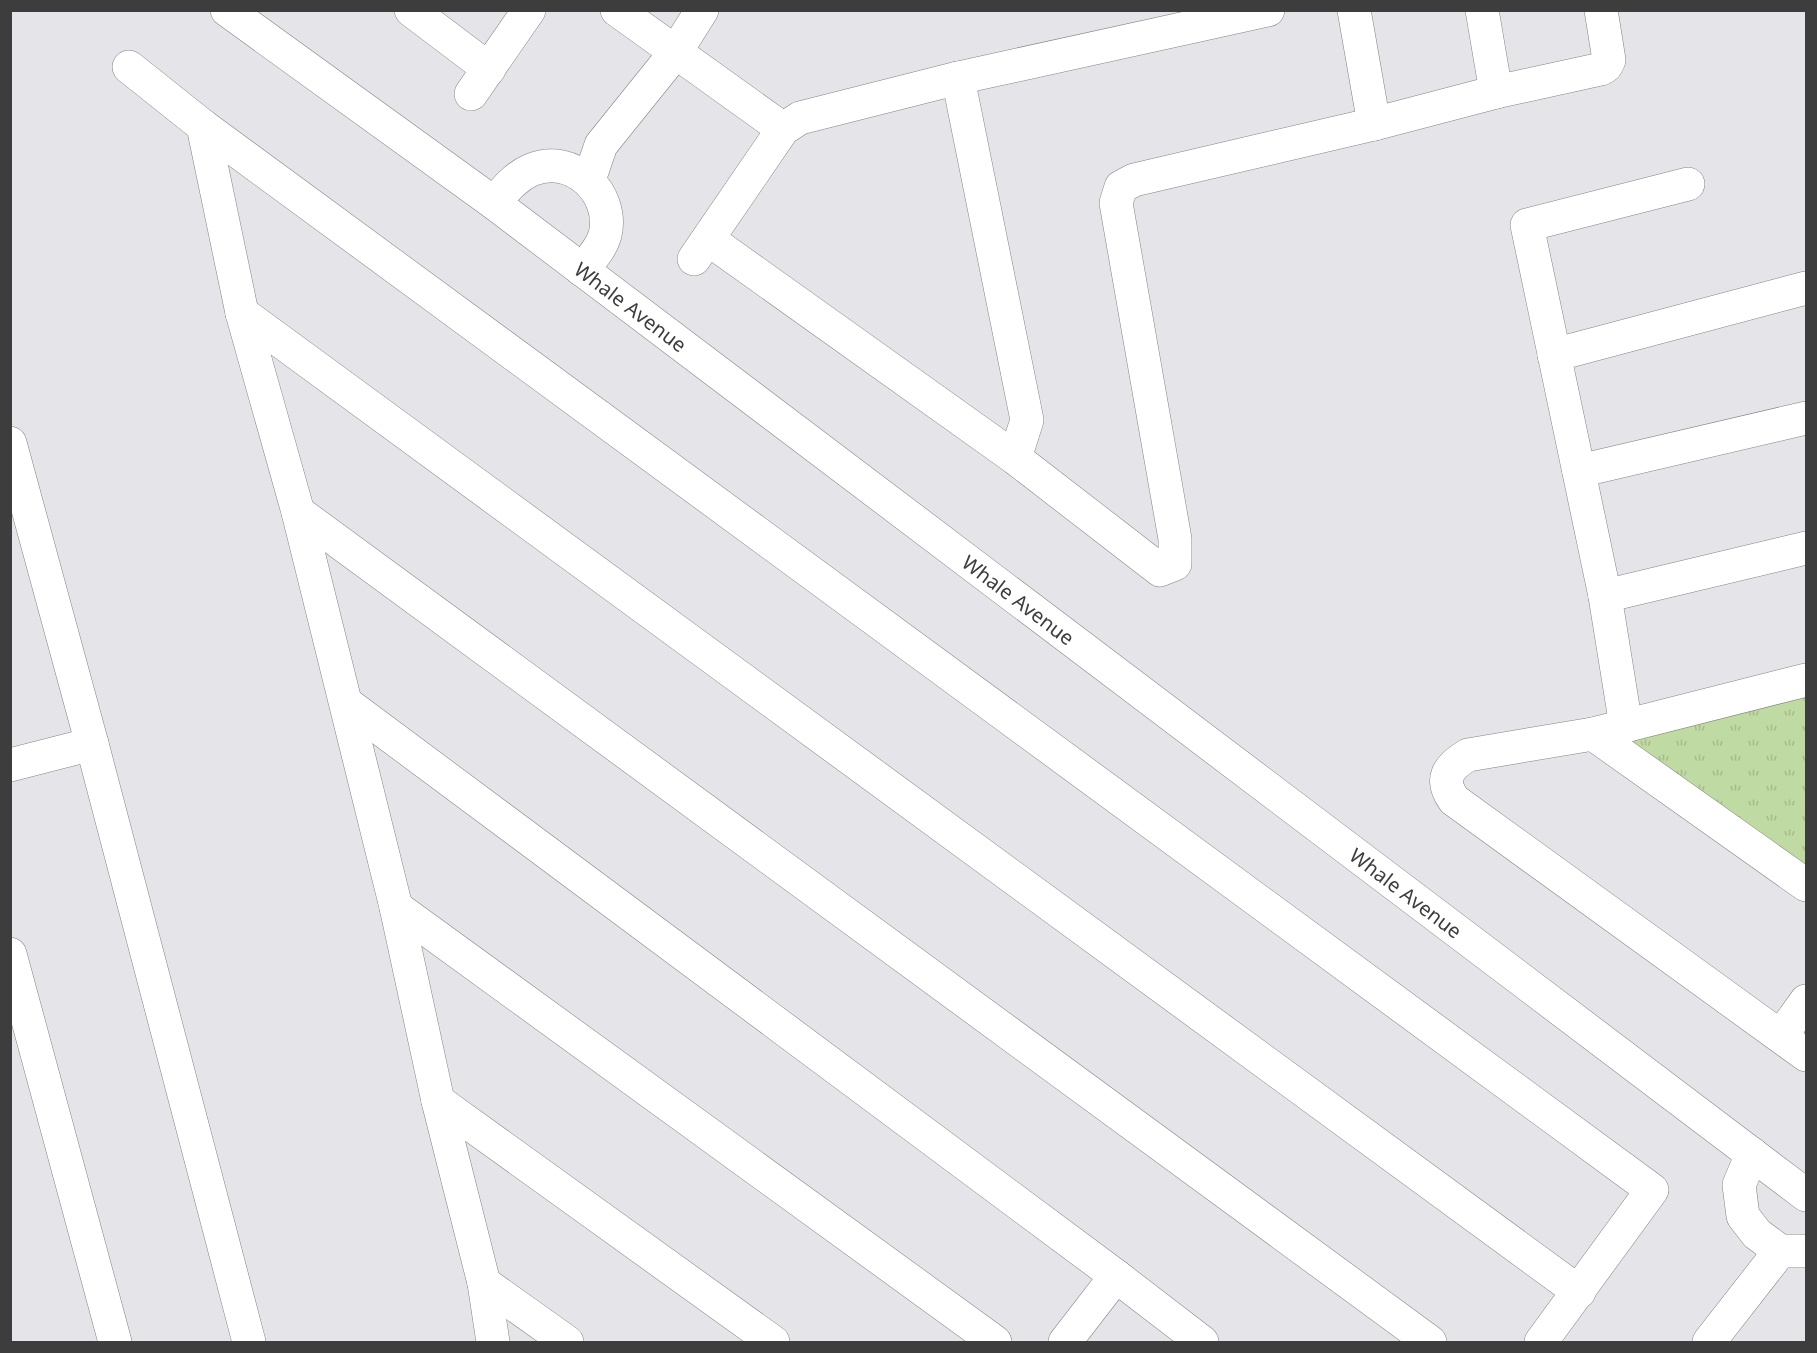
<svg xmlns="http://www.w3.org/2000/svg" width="1817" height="1353" font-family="'Noto Sans',sans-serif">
	<defs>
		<pattern id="grass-tufts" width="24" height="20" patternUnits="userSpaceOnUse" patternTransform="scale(1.5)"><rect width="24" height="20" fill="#c0daa3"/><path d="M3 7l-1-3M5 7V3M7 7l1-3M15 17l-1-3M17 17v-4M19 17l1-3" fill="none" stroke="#a6bc8d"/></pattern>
	</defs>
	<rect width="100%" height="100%" fill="#e5e5e9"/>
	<!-- grass -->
	<polygon fill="url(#grass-tufts)" points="1806,693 1806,867 1630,740"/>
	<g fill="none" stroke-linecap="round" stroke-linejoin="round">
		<defs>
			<g id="street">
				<path id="s1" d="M227 10 494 203 1806 1195"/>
				<polyline points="411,10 489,69"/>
				<polyline points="617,10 783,129"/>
				<polyline points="1354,10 1374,124"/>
				<polyline points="1482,10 1496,92"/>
				<polyline points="129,67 203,126 242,313 298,512 396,907 438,1101 484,1283 493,1342"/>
				<polyline points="958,78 1027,420 1015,458"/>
				<polyline points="471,94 529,10"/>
				<polyline points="203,126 1652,1190 1541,1342"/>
				<polyline points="589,180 601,145 675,53 702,10"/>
				<path d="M494 203C505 190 515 177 531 170 573 152 615 194 605 235 601 249 591 259 582 270"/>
				<polyline points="708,239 1015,458 1160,570 1175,564 1175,539 1116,203 1121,187 1134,180 1374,124 1496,92 1601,69 1606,66 1609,60 1601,10"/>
				<polyline points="694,259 783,129 800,118 958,78 1268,10"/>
				<polyline points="242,313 1579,1292"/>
				<polyline points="1554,355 1806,288"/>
				<polyline points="10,443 92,744 249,1342"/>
				<polyline points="1579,471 1806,418"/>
				<polyline points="298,512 1430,1342"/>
				<polyline points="1605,596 1806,548"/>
				<path d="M1806 680 1593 734 1468 755C1448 767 1439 779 1454 800L1806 1055"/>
				<polyline points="346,703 1116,1276 1202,1342"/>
				<polyline points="1626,726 1605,596 1527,225 1688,184"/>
				<polyline points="1593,734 1806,885"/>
				<polyline points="10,765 92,744"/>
				<polyline points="396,907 995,1342"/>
				<polyline points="10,954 115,1342"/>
				<polyline points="1781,1036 1806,1001"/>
				<polyline points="438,1101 773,1342"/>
				<polyline points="1752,1154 1739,1185 1743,1216 1757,1234 1780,1251 1806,1251"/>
				<polyline points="484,1283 567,1342"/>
				<polyline points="1065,1342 1116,1276"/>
				<polyline points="1709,1342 1780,1251"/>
			</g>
		</defs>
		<!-- street casing -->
		<use href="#street" stroke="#838386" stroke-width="34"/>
		<!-- street -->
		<use href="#street" stroke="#fff" stroke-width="33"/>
	</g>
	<g text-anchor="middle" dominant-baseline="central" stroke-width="4.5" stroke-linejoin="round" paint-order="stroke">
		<!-- street labels -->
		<g font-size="20" fill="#3d3d3e" stroke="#e5e5e9">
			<text stroke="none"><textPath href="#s1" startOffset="501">Whale Avenue</textPath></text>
			<text stroke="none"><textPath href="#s1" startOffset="987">Whale Avenue</textPath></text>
			<text stroke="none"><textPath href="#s1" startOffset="1473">Whale Avenue</textPath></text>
		</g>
	</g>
	<!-- border -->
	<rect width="1817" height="1353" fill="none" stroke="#3d3d3e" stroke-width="24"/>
</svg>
